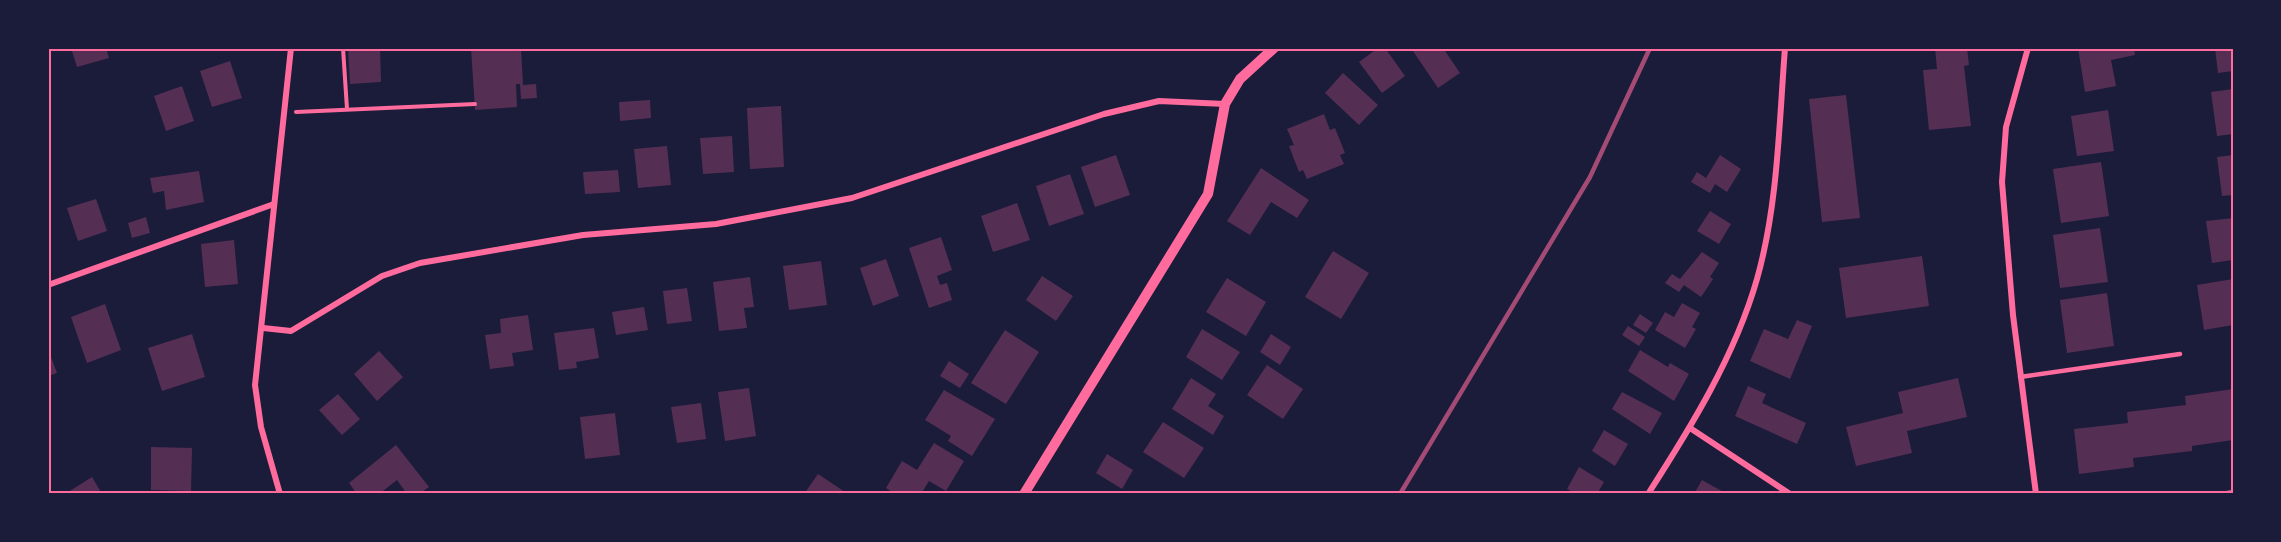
<svg xmlns="http://www.w3.org/2000/svg" width="2281" height="542" font-family="'Nunito Sans',sans-serif">
	<rect width="100%" height="100%" fill="#1b1b3a"/>
	<!-- building -->
	<g fill="#542f53">
		<polygon points="71,48 106,48 109,58 77,67"/>
		<polygon points="348,48 380,48 381,82 350,84"/>
		<polygon points="471,48 521,48 523,85 536,84 537,98 521,99 520,84 516,84 517,107 475,110"/>
		<polygon points="1378,48 1385,48 1405,76 1382,93 1359,62"/>
		<polygon points="1411,48 1443,48 1460,73 1438,88"/>
		<polygon points="1935,48 1967,48 1969,65 1964,66 1971,126 1929,130 1923,70 1937,69"/>
		<polygon points="2078,48 2134,48 2135,55 2111,60 2116,86 2085,92"/>
		<polygon points="2215,48 2233,48 2233,71 2218,73"/>
		<polygon points="230,61 242,98 212,107 200,71"/>
		<polygon points="1343,73 1378,105 1359,125 1325,93"/>
		<polygon points="182,86 194,121 166,131 154,96"/>
		<polygon points="2233,89 2233,134 2217,136 2211,92"/>
		<polygon points="1846,95 1860,218 1822,222 1809,99"/>
		<polygon points="650,100 651,118 620,121 619,102"/>
		<polygon points="781,106 784,167 750,169 747,108"/>
		<polygon points="2108,110 2114,151 2077,156 2071,116"/>
		<polygon points="1324,114 1330,130 1335,128 1345,153 1340,155 1344,164 1307,179 1303,170 1299,172 1289,146 1294,145 1287,129"/>
		<polygon points="732,136 734,172 703,174 700,138"/>
		<polygon points="667,146 671,185 638,188 634,149"/>
		<polygon points="1116,155 1130,195 1095,207 1081,167"/>
		<polygon points="1720,155 1741,169 1727,192 1715,184 1710,193 1691,182 1697,172 1706,178"/>
		<polygon points="2233,155 2233,195 2222,196 2217,157"/>
		<polygon points="2101,162 2109,216 2061,223 2053,169"/>
		<polygon points="1261,168 1309,200 1297,218 1271,202 1250,235 1227,221"/>
		<polygon points="618,170 620,192 585,194 583,172"/>
		<polygon points="199,171 204,202 166,210 164,191 153,193 150,178"/>
		<polygon points="1070,174 1084,214 1049,226 1036,186"/>
		<polygon points="96,199 107,231 78,241 67,208"/>
		<polygon points="1017,203 1030,240 993,252 981,216"/>
		<polygon points="1710,211 1731,224 1719,244 1697,231"/>
		<polygon points="146,217 150,233 132,238 128,223"/>
		<polygon points="2233,218 2233,260 2212,263 2206,221"/>
		<polygon points="2100,228 2108,282 2060,288 2053,235"/>
		<polygon points="941,237 952,270 937,276 940,285 947,283 952,300 929,308 909,248"/>
		<polygon points="234,240 238,284 205,287 201,244"/>
		<polygon points="1333,251 1369,273 1341,319 1305,297"/>
		<polygon points="1702,252 1719,263 1710,277 1713,279 1701,297 1684,285 1679,292 1665,283 1672,274 1680,279"/>
		<polygon points="1922,256 1929,306 1846,318 1839,268"/>
		<polygon points="886,259 899,296 873,306 860,268"/>
		<polygon points="821,261 827,305 789,310 783,266"/>
		<polygon points="1042,276 1073,296 1056,321 1026,300"/>
		<polygon points="750,277 754,307 744,308 747,328 719,331 713,282"/>
		<polygon points="1227,278 1266,302 1246,336 1206,312"/>
		<polygon points="2233,279 2233,325 2204,330 2197,285"/>
		<polygon points="687,288 692,321 667,324 663,291"/>
		<polygon points="2107,293 2114,346 2067,353 2060,300"/>
		<polygon points="1682,303 1700,313 1692,327 1696,329 1685,348 1655,330 1665,312 1674,317"/>
		<polygon points="105,304 121,350 87,363 71,317"/>
		<polygon points="644,307 648,330 616,335 612,312"/>
		<polygon points="1640,314 1653,323 1646,333 1633,325"/>
		<polygon points="528,315 533,350 512,353 514,366 490,369 485,335 501,333 500,319"/>
		<polygon points="1797,320 1812,326 1790,379 1750,361 1764,329 1788,339"/>
		<polygon points="1628,326 1645,337 1639,346 1622,335"/>
		<polygon points="594,328 599,358 576,362 577,368 559,370 554,333"/>
		<polygon points="1202,329 1240,352 1222,380 1186,357"/>
		<polygon points="1005,330 1039,352 1006,404 971,383"/>
		<polygon points="192,334 205,377 162,391 148,348"/>
		<polygon points="1271,334 1291,347 1280,365 1260,352"/>
		<polygon points="48,349 57,373 48,376"/>
		<polygon points="1640,350 1668,367 1670,363 1689,374 1674,401 1628,371"/>
		<polygon points="379,351 403,377 377,401 354,374"/>
		<polygon points="949,361 969,374 960,388 940,376"/>
		<polygon points="1267,365 1303,389 1283,419 1247,395"/>
		<polygon points="1191,378 1216,394 1208,406 1224,416 1213,435 1172,409"/>
		<polygon points="1958,378 1967,417 1907,431 1912,453 1856,466 1846,427 1903,413 1898,392"/>
		<polygon points="1748,386 1766,394 1762,403 1806,423 1797,444 1735,416"/>
		<polygon points="749,388 756,436 725,441 718,392"/>
		<polygon points="2233,389 2233,440 2192,446 2192,451 2133,458 2134,467 2079,474 2074,429 2128,423 2127,412 2186,405 2185,396"/>
		<polygon points="944,390 995,419 972,456 948,441 951,436 925,420"/>
		<polygon points="1622,392 1662,413 1650,434 1612,409"/>
		<polygon points="338,394 360,419 342,435 319,410"/>
		<polygon points="701,403 706,439 677,443 671,407"/>
		<polygon points="615,413 620,455 585,459 580,417"/>
		<polygon points="1163,422 1204,448 1184,478 1143,452"/>
		<polygon points="1604,430 1628,444 1615,466 1592,451"/>
		<polygon points="934,443 964,461 946,491 929,481 921,494 895,494 886,488 902,461 917,470"/>
		<polygon points="396,445 429,487 419,494 407,494 397,480 379,494 357,494 349,483"/>
		<polygon points="151,447 192,448 191,491 151,490"/>
		<polygon points="1107,454 1133,470 1122,489 1096,473"/>
		<polygon points="1579,467 1604,482 1597,494 1576,494 1567,489"/>
		<polygon points="818,474 848,494 804,494"/>
		<polygon points="92,477 102,494 65,494"/>
		<polygon points="1702,480 1727,494 1694,494"/>
	</g>
	<g fill="none" stroke-linecap="round" stroke-linejoin="round">
		<!-- path -->
		<g stroke="#ff6b9d" stroke-width="4">
			<polyline points="343,48 347,109"/>
			<polyline points="296,112 475,104"/>
		</g>
		<!-- service -->
		<polyline stroke="#ff6b9d" stroke-width="4.5" points="2020,377 2180,354"/>
		<!-- minor -->
		<g stroke="#ff6b9d" stroke-width="6">
			<polyline points="2028,48 2006,127 2002,182 2013,315 2036,494"/>
			<polyline points="48,285 274,204"/>
			<polyline points="263,328 291,331 382,276 420,263 583,235 716,224 852,198 1104,114 1159,101 1225,104"/>
			<polyline points="1690,428 1790,494"/>
			<polyline points="280,494 261,427 255,385 291,48"/>
			<path d="M1648 494C1691 427 1735 356 1757 279 1778 205 1779 124 1785 48"/>
			<polyline points="2226,494 2233,493"/>
		</g>
		<!-- tertiary -->
		<polyline stroke="#ff6b9d" stroke-width="10" points="1024,494 1208,194 1225,104 1240,79 1274,48"/>
		<!-- rail -->
		<polyline stroke="#a44b75" stroke-width="4.5" points="1400,494 1590,177 1650,48"/>
	</g>
	<!-- border -->
	<rect width="2281" height="542" fill="none" stroke="#1b1b3a" stroke-width="99"/>
	<rect x="50" y="50" width="2182" height="442" fill="none" stroke="#ff6b9d" stroke-width="2"/>
</svg>
